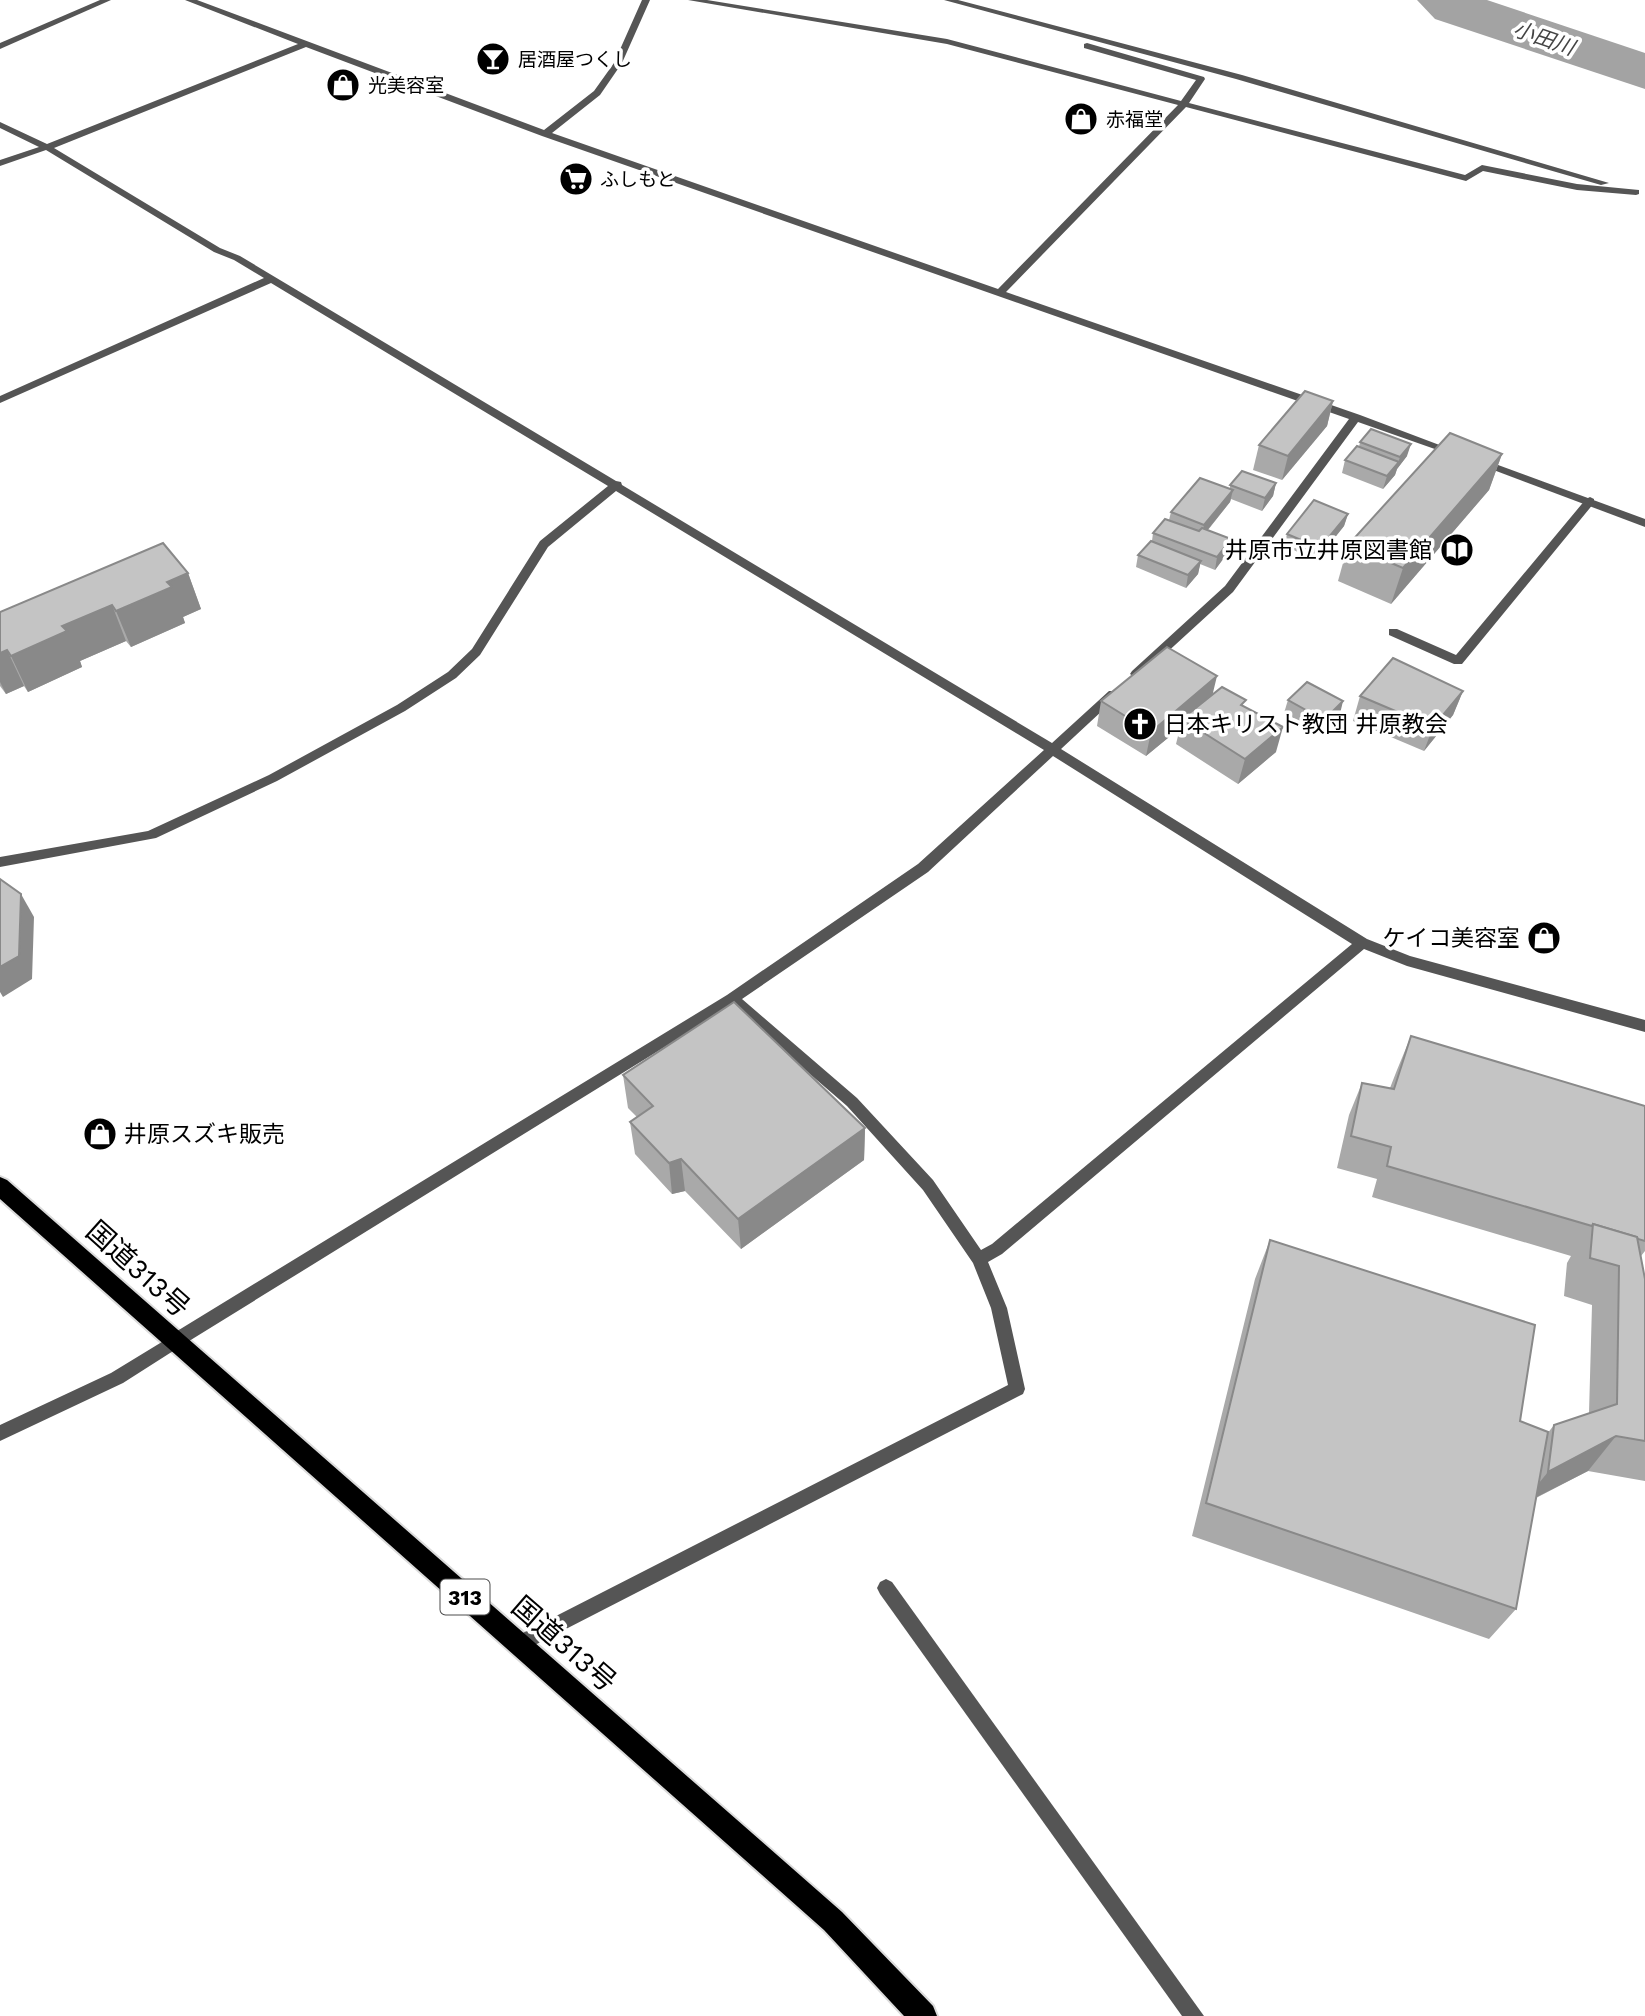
<svg xmlns="http://www.w3.org/2000/svg" width="1645" height="2016" font-family="'Work Sans','Noto Sans JP',sans-serif">
	<rect width="100%" height="100%" fill="#fff"/>
	<g fill="none" stroke-linecap="round" stroke-linejoin="round">
		<!-- river -->
		<polygon fill="#a3a3a3" fill-rule="evenodd" points="1417,0 1487,0 1645,53 1645,89 1435,19"/>
		<defs>
			<polygon id="trunk" points="0,1177 7,1180 842,1912 933,2006 937,2016 904,2016 824,1930 0,1199"/>
		</defs>
		<!-- trunk casing -->
		<use href="#trunk" stroke="#dbdbdb" stroke-width="4"/>
		<!-- service -->
		<g fill="#555" fill-rule="evenodd">
			<polygon points="1590,497 1594,499 1594,503 1462,664 1454,664 1389,635 1389,629 1397,629 1456,655 1586,499"/>
			<polygon points="175,1334 181,1336 183,1341 181,1346 123,1383 0,1441 0,1425 111,1373"/>
			<polygon points="886,1579 892,1582 1204,2016 1182,2016 880,1594 877,1588 880,1582"/>
		</g>
		<!-- minor -->
		<g fill="#555" fill-rule="evenodd">
			<polygon points="100,0 111,0 0,49 0,43"/>
			<path d="M185 0H197L544 130 594 91 614 63 642 0H650L622 63 600 95 552 133 998 289 1178 105 947 44 688 0H707L947 39 1181 101 1196 80 1084 48V44L1087 43 1204 77 1205 79 1189 103 1465 175 1482 165 1577 184 1639 190V194L1636 195 1577 190 1483 171 1466 181 1186 107 1006 292 1360 415 1458 452 1457 454H1449L1358 422 1233 592 1140 677 1136 678 1130 674 1132 671 1225 586 1349 419 542 136 306 47 54 148 220 248 240 256 616 481 621 482 622 485 1052 743 1109 691H1117L1119 694 1117 697 1061 749 1367 939 1410 956 1645 1020V1032L1407 966 1364 949 1002 1254 988 1262 1007 1308 1025 1389 1023 1394 525 1650 519 1653 513 1650 510 1644 513 1638 1008 1385 991 1308 973 1263 923 1190 847 1106 731 1006 181 1346 175 1348 169 1346 167 1341 169 1336 727 995 918 864 1044 750 616 491 548 547 480 655 456 678 405 711 277 781 156 838 0 867V857L148 831 269 775 397 705 448 672 472 649 540 541 608 486 271 283 0 403V396L264 278 234 260 214 252 46 150 0 166V160L39 147 0 128V122L47 144 298 44ZM1053 756 1352 944 992 1244 981 1250 933 1180 857 1098 742 999 928 872Z"/>
			<polygon points="944,0 958,0 1242,75 1609,183 1601,185 1236,79"/>
			<polygon points="1479,458 1645,519 1645,527 1475,463 1475,459"/>
		</g>
		<!-- trunk -->
		<use href="#trunk" fill="#000" fill-rule="evenodd"/>
	</g>
	<!-- wall -->
	<g fill="#a9a9a9">
		<polygon points="1333,401 1327,426 1282,480 1253,470 1259,445"/>
		<polygon points="1360,442 1407,456 1397,469 1395,475 1383,489 1342,473 1345,460 1359,447"/>
		<polygon points="1502,454 1489,490 1391,604 1338,581 1348,545"/>
		<polygon points="1276,483 1273,496 1262,511 1231,499 1230,502 1208,530 1229,551 1215,570 1200,564 1198,574 1186,588 1136,567 1138,555 1152,541 1153,533 1169,520 1171,512 1230,489 1230,485"/>
		<polygon points="1348,514 1344,526 1317,560 1284,546 1287,534"/>
		<polygon points="188,573 201,609 183,617 185,623 131,647 126,641 80,661 82,667 28,692 24,686 6,694 0,686 0,612"/>
		<polygon points="1463,691 1453,715 1424,751 1353,721 1360,696"/>
		<polygon points="1213,694 1245,707 1276,752 1238,784 1176,744 1180,728 1146,756 1097,726 1101,701"/>
		<polygon points="1288,700 1340,714 1321,733 1284,713"/>
		<polygon points="1411,1036 1645,1106 1645,1251 1641,1256 1645,1279 1645,1481 1588,1471 1536,1498 1516,1609 1489,1639 1192,1536 1255,1279 1270,1240 1520,1421 1547,1434 1554,1425 1589,1413 1592,1305 1564,1296 1567,1263 1571,1256 1372,1197 1377,1179 1337,1168 1349,1115 1362,1083 1390,1088 1397,1070"/>
		<polygon points="623,1075 865,1128 864,1160 741,1249 685,1191 672,1194 635,1154 630,1122 637,1117 628,1108"/>
	</g>
	<!-- shaded-wall -->
	<g fill="#898989">
		<polygon points="1333,401 1327,426 1282,480 1288,456"/>
		<polygon points="1411,444 1407,456 1397,469 1395,475 1383,489 1387,476 1398,463 1400,457"/>
		<polygon points="1502,454 1489,490 1391,604 1403,568"/>
		<polygon points="1276,483 1273,496 1262,511 1265,498"/>
		<polygon points="1233,490 1230,502 1201,538 1204,525"/>
		<polygon points="1348,514 1344,526 1317,560 1320,548"/>
		<polygon points="1231,539 1229,551 1215,570 1217,557"/>
		<polygon points="1201,561 1198,574 1186,588 1188,575"/>
		<polygon points="188,573 201,609 183,617 185,623 131,647 116,611 167,582"/>
		<polygon points="112,605 126,641 80,661 82,667 28,692 11,656 62,626"/>
		<polygon points="7,650 24,686 6,694 0,682 0,653"/>
		<polygon points="1217,676 1211,701 1182,719 1180,728 1146,756 1151,732"/>
		<polygon points="1463,691 1453,715 1424,751 1433,727"/>
		<polygon points="1343,701 1340,714 1321,733 1324,720"/>
		<polygon points="1283,727 1276,752 1238,784 1245,759"/>
		<polygon points="21,894 34,917 32,979 3,997 0,992 0,967"/>
		<polygon points="865,1128 864,1160 741,1249 738,1219"/>
		<polygon points="681,1159 685,1191 672,1194 669,1163"/>
		<polygon points="1616,1436 1588,1471 1521,1505 1548,1472"/>
	</g>
	<!-- building -->
	<g fill="#c4c4c4" stroke="#898989" stroke-width="2">
		<polygon points="1305,391 1333,401 1288,456 1259,445"/>
		<polygon points="1371,429 1411,444 1400,457 1360,442"/>
		<polygon points="1450,433 1502,454 1403,568 1348,545"/>
		<polygon points="1357,446 1399,462 1387,476 1345,460"/>
		<polygon points="1242,471 1276,483 1265,498 1230,485"/>
		<polygon points="1200,478 1233,490 1204,525 1171,512"/>
		<polygon points="1314,500 1348,514 1320,548 1287,534"/>
		<polygon points="1165,519 1199,531 1202,528 1231,539 1217,557 1153,533"/>
		<polygon points="1151,541 1201,561 1188,575 1138,555"/>
		<polygon points="163,543 188,573 167,582 172,587 116,611 112,605 62,626 67,631 11,656 7,650 0,653 0,612"/>
		<polygon points="1167,647 1217,676 1151,732 1101,701"/>
		<polygon points="1393,658 1463,691 1433,727 1360,696"/>
		<polygon points="1307,682 1343,701 1324,720 1288,700"/>
		<polygon points="1222,687 1246,700 1241,705 1283,727 1245,759 1182,719"/>
		<polygon points="0,879 21,894 19,956 0,967"/>
		<polygon points="734,1002 865,1128 738,1219 681,1159 669,1163 630,1122 653,1106 623,1075"/>
		<polygon points="1411,1036 1645,1106 1645,1241 1638,1239 1637,1237 1593,1224 1592,1226 1387,1166 1391,1147 1351,1136 1362,1083 1394,1089"/>
		<polygon points="1593,1224 1637,1237 1645,1279 1645,1441 1616,1436 1548,1472 1554,1425 1617,1404 1619,1266 1590,1258"/>
		<polygon points="1270,1240 1535,1325 1520,1421 1548,1432 1516,1609 1206,1503"/>
	</g>
	<!-- icons -->
	<defs>
		<symbol id="bar-disc" viewBox="-11 -11 22 22"><circle r="9.5" fill="#000" stroke="#fff"/><path d="M-6-5H6L.8 .8V4.5H3.5V6h-7V4.5H-.8V.8Z" fill="#fff"/></symbol>
		<symbol id="shop-disc" viewBox="-11 -11 22 22"><circle r="9.5" fill="#000" stroke="#fff"/><path d="M-5-2.5h2.3a2.7 3.5 0 0 1 5.4 0H5L5.5 6h-11ZM-1.5-2.5h3a1.5 2.3 0 0 0-3 0Z" fill="#fff"/></symbol>
		<symbol id="supermarket-disc" viewBox="-11 -11 22 22"><circle r="9.5" fill="#000" stroke="#fff"/><path d="M-6-5.5h2.5l.6 2H6L4.5 2H-2.5L-4.4-4H-6ZM-1.5 3.2a1.3 1.3 0 1 0 .1 0ZM3 3.2a1.3 1.3 0 1 0 .1 0Z" fill="#fff"/></symbol>
		<symbol id="library-disc" viewBox="-11 -11 22 22"><circle r="9.5" fill="#000" stroke="#fff"/><path d="M-6-4Q-3-5.5-.7-3.5V5Q-3 3-6 4ZM6-4Q3-5.5 .7-3.5V5Q3 3 6 4Z" fill="#fff"/></symbol>
		<symbol id="church-disc" viewBox="-11 -11 22 22"><circle r="9.5" fill="#000" stroke="#fff"/><path d="M-1.2-6h2.4v3.5h3.3v2.4h-3.3V6h-2.4V-.1h-3.3v-2.4h3.3Z" fill="#fff"/></symbol>
	</defs>
	<g fill-rule="evenodd">
		<use href="#bar-disc" x="474" y="40" width="38" height="38"/>
		<use href="#shop-disc" x="324" y="66" width="38" height="38"/>
		<use href="#shop-disc" x="1062" y="100" width="38" height="38"/>
		<use href="#supermarket-disc" x="557" y="160" width="38" height="38"/>
		<use href="#library-disc" x="1438" y="531" width="38" height="38"/>
		<use href="#church-disc" x="1121" y="705" width="38" height="38"/>
		<use href="#shop-disc" x="1525" y="919" width="38" height="38"/>
		<use href="#shop-disc" x="81" y="1115" width="38" height="38"/>
	</g>
	<g text-anchor="middle" dominant-baseline="central" stroke-width="7" stroke-linejoin="round" paint-order="stroke">
		<!-- far-poi labels -->
		<g font-size="19" fill="#000" stroke="#fff" text-anchor="start">
			<text x="518" y="59">居酒屋つくし</text>
			<text x="368" y="85">光美容室</text>
			<text x="1106" y="119">赤福堂</text>
			<text x="600" y="179">ふしもと</text>
		</g>
		<!-- far-water labels -->
		<g font-size="21" font-style="italic" fill="#444" stroke="#fff">
			<text transform="translate(1544 38) rotate(19)">小田川</text>
		</g>
		<!-- shield labels -->
		<rect fill="#fff" stroke="#4c4c4c" stroke-width="2" x="440.5" y="1579.5" width="49" height="35" rx="5"/>
		<g font-size="21" font-weight="bold" fill="#000">
			<text x="465" y="1597">313</text>
		</g>
		<!-- poi labels -->
		<g font-size="23" fill="#000" stroke="#fff" text-anchor="end">
			<text x="1432" y="550">井原市立井原図書館</text>
			<text x="1164" y="724" text-anchor="start">日本キリスト教団 井原教会</text>
			<text x="1520" y="938">ケイコ美容室</text>
			<text x="124" y="1134" text-anchor="start">井原スズキ販売</text>
		</g>
		<!-- near-street labels -->
		<g font-size="28" fill="#000" stroke="#fff">
			<text transform="translate(138 1269) rotate(42)">国道313号</text>
			<text transform="translate(564 1644) rotate(41)">国道313号</text>
		</g>
	</g>
</svg>
